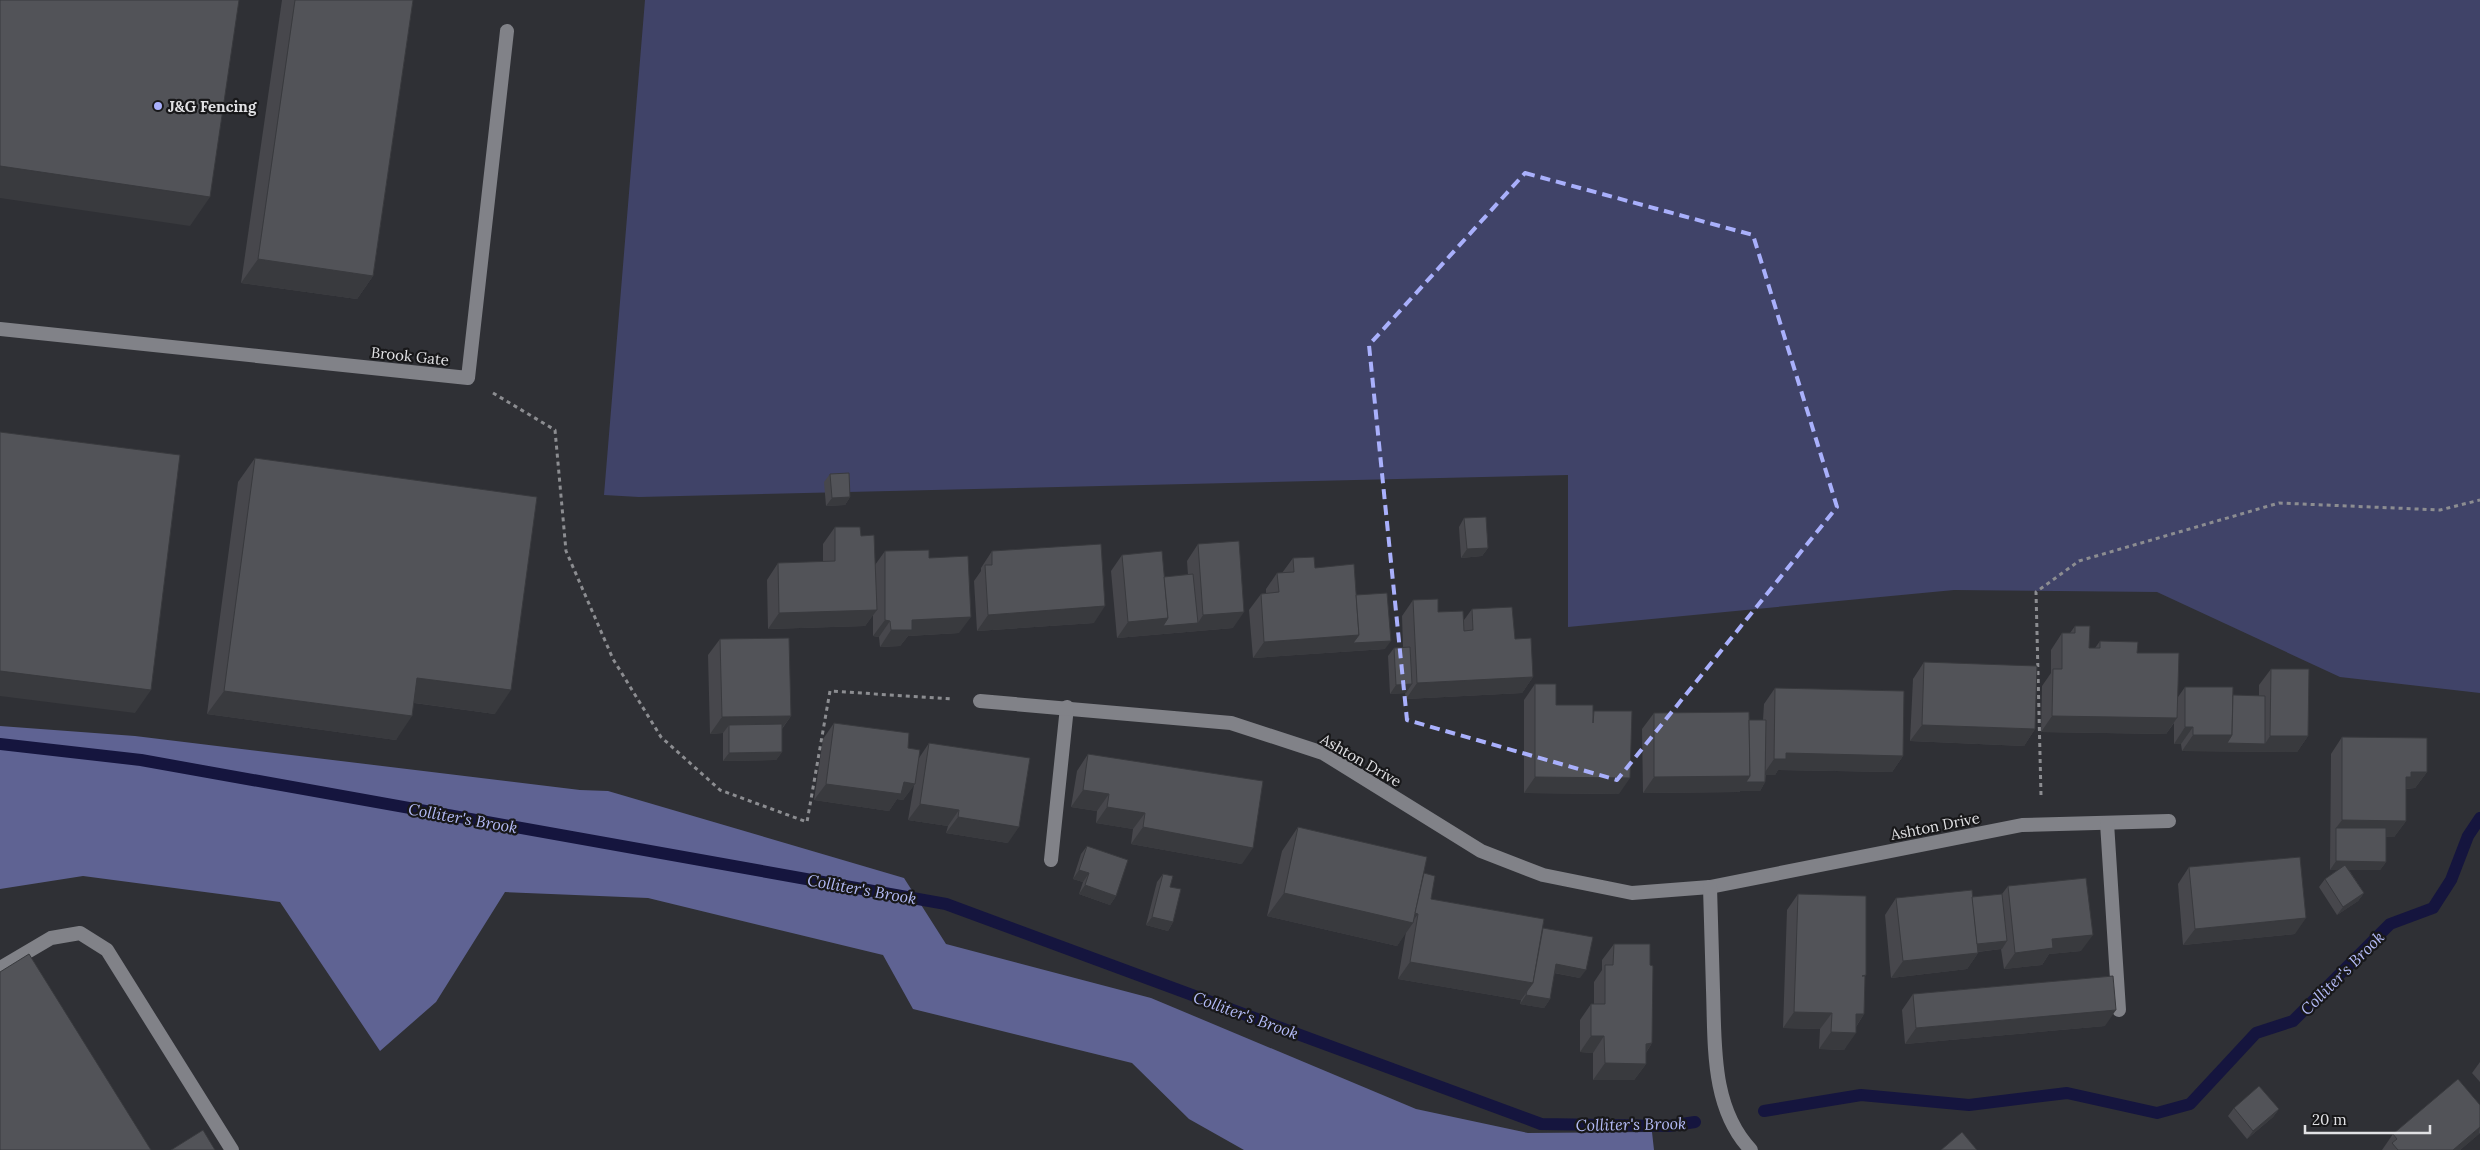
<svg xmlns="http://www.w3.org/2000/svg" width="2480" height="1150" font-family="Lora,serif">
	<rect width="100%" height="100%" fill="#2f3035"/>
	<!-- green -->
	<polygon fill="#404368" points="645,0 2480,0 2480,693 2340,677 2157,592 1954,590 1568,627 1568,475 639,497 604,495"/>
	<!-- forest -->
	<polygon fill="#5f6393" points="0,726 135,736 580,790 608,791 904,878 946,944 1151,998 1416,1109 1528,1133 1652,1132 1654,1150 1244,1150 1189,1119 1132,1063 913,1009 883,955 648,898 505,892 436,1002 380,1051 280,902 83,876 0,889"/>
	<g fill="none" stroke-linecap="round" stroke-linejoin="round">
		<!-- stream -->
		<g stroke="#15153e" stroke-width="12">
			<polyline points="0,744 141,760 946,904 1541,1124 1669,1126 1695,1122"/>
			<polyline points="1764,1111 1861,1095 1969,1105 2067,1093 2157,1113 2190,1104 2256,1033 2293,1021 2390,924 2433,908 2451,880 2468,836 2480,818"/>
		</g>
		<!-- path -->
		<g stroke="#8c8d91" stroke-width="3" stroke-dasharray="4 4" stroke-linecap="butt">
			<polyline points="493,393 555,430 566,551 613,659 661,737 720,790 807,822 830,691 952,699"/>
			<polyline points="2041,795 2036,592 2079,561 2279,503 2440,510 2480,500"/>
		</g>
		<!-- service -->
		<g stroke="#818288" stroke-width="14">
			<polyline points="1051,860 1067,707"/>
			<polyline points="0,968 51,938 80,933 107,950 232,1150"/>
		</g>
		<!-- minor -->
		<g stroke="#818288" stroke-width="14">
			<polyline points="0,329 468,378 507,31"/>
			<polyline points="980,701 1231,723 1323,753 1481,851 1543,875 1632,893 1710,887 2022,825 2169,821"/>
			<polyline points="2107,823 2119,1010"/>
			<path d="M1710 887C1711 921 1712 956 1713 990 1715 1045 1711 1108 1751 1150"/>
		</g>
	</g>
	<!-- wall -->
	<g fill="#47474c">
		<polygon points="282,0 413,0 373,276 357,299 241,283"/>
		<polygon points="255,458 495,714 414,703 396,740 207,714 238,482"/>
		<polygon points="830,474 850,497 845,505 826,506 824,482"/>
		<polygon points="1464,518 1488,548 1482,556 1461,558 1459,527"/>
		<polygon points="835,527 861,536 875,565 885,551 929,558 959,633 908,636 900,646 880,647 879,637 873,636 873,615 865,626 768,629 767,580 778,563 823,562 823,544"/>
		<polygon points="1198,544 1233,628 1117,638 1111,571 1122,555 1164,577 1188,575 1187,561"/>
		<polygon points="992,551 1094,623 977,631 974,581 981,571 981,568"/>
		<polygon points="1293,558 1315,568 1356,595 1385,649 1253,658 1249,610 1261,594 1266,593 1266,589 1277,573 1282,573"/>
		<polygon points="1413,600 1438,612 1464,620 1472,609 1515,639 1533,677 1522,693 1406,699 1405,693 1390,694 1388,656 1394,648 1403,647 1402,616"/>
		<polygon points="2075,626 2089,648 2095,648 2100,641 2137,653 2178,697 2185,687 2233,695 2259,696 2259,685 2271,669 2308,736 2297,752 2182,751 2181,744 2174,744 2174,723 2166,734 2041,732 2042,686 2051,673 2051,650 2062,633 2070,633"/>
		<polygon points="720,639 791,716 782,729 782,752 776,760 723,761 723,733 710,734 708,655"/>
		<polygon points="1924,662 2035,729 2024,746 1910,741 1913,679"/>
		<polygon points="1535,684 1556,705 1593,713 1594,711 1619,794 1524,793 1524,700"/>
		<polygon points="1775,688 1903,756 1892,772 1778,770 1775,775 1766,775 1765,782 1760,791 1740,791 1739,792 1643,793 1642,729 1654,713 1749,720 1763,720 1764,704"/>
		<polygon points="834,723 919,758 929,743 1008,843 946,833 948,826 908,820 914,785 903,800 897,799 889,811 814,800 823,739"/>
		<polygon points="2342,737 2427,772 2415,788 2406,789 2406,821 2394,837 2386,837 2386,862 2380,870 2349,870 2364,893 2358,901 2337,915 2319,887 2325,879 2339,870 2330,870 2331,754"/>
		<polygon points="1088,754 1242,864 1131,844 1133,829 1096,823 1097,811 1071,807 1077,771"/>
		<polygon points="1298,827 1424,873 1431,899 1543,928 1580,978 1554,973 1550,999 1544,1008 1520,1004 1521,1000 1398,979 1406,932 1397,946 1267,916 1282,851"/>
		<polygon points="1087,846 1116,896 1110,905 1079,894 1083,882 1073,879 1081,854"/>
		<polygon points="2189,867 2295,934 2183,945 2178,884"/>
		<polygon points="1163,874 1170,887 1173,922 1168,931 1146,925 1157,882"/>
		<polygon points="2008,886 2081,951 2049,954 2042,965 2004,969 2001,949 1978,952 1978,953 1967,969 1891,978 1885,915 1896,898 1972,897 2002,894"/>
		<polygon points="1798,894 1866,975 1865,976 1864,1014 1856,1027 1844,1050 1819,1049 1820,1029 1783,1028 1787,910"/>
		<polygon points="1614,944 1652,1043 1646,1053 1646,1064 1634,1080 1593,1080 1593,1053 1580,1052 1580,1020 1591,1004 1594,1004 1594,982 1602,970 1602,960"/>
		<polygon points="1913,994 2105,1026 1905,1044 1902,1010"/>
		<polygon points="2480,1062 2480,1082 2472,1073"/>
		<polygon points="2480,1105 2480,1133 2460,1150 2382,1150 2393,1134"/>
		<polygon points="2234,1108 2279,1109 2273,1117 2247,1139 2228,1116"/>
	</g>
	<!-- shaded-wall -->
	<g fill="#393a3e">
		<polygon points="0,166 210,197 190,226 0,198"/>
		<polygon points="258,259 373,276 357,299 241,283"/>
		<polygon points="850,497 845,505 826,506 832,498"/>
		<polygon points="1488,548 1482,556 1461,558 1467,549"/>
		<polygon points="1105,606 1094,623 977,631 988,615"/>
		<polygon points="877,610 865,626 768,629 779,613"/>
		<polygon points="1244,612 1233,628 1117,638 1128,622 1168,618 1198,623 1203,615"/>
		<polygon points="971,617 959,633 908,636 900,646 880,647 891,630 912,620"/>
		<polygon points="885,620 890,621 879,637 873,636"/>
		<polygon points="1359,635 1391,641 1385,649 1253,658 1264,642"/>
		<polygon points="0,671 151,690 135,713 0,696"/>
		<polygon points="1533,677 1522,693 1406,699 1417,683"/>
		<polygon points="417,678 511,690 495,714 401,701"/>
		<polygon points="1412,684 1406,693 1390,694 1396,685"/>
		<polygon points="224,691 412,716 396,740 207,714"/>
		<polygon points="791,716 779,732 729,725 723,733 710,734 722,717"/>
		<polygon points="2052,716 2177,718 2166,734 2041,732"/>
		<polygon points="1922,725 2035,729 2024,746 1910,741"/>
		<polygon points="2185,727 2193,727 2181,744 2174,744"/>
		<polygon points="2193,735 2232,735 2265,744 2270,736 2308,736 2297,752 2182,751"/>
		<polygon points="782,752 776,760 723,761 729,753"/>
		<polygon points="1786,753 1903,756 1892,772 1778,770 1775,775 1763,775 1774,759"/>
		<polygon points="2411,772 2427,772 2415,788 2403,789 2406,777"/>
		<polygon points="1750,776 1765,782 1760,791 1740,791 1739,792 1643,793 1654,777"/>
		<polygon points="1535,777 1630,778 1619,794 1524,793"/>
		<polygon points="904,782 915,784 903,800 897,799 889,811 814,800 826,784"/>
		<polygon points="1083,790 1109,794 1097,811 1071,807"/>
		<polygon points="920,804 959,810 948,826 908,820"/>
		<polygon points="1107,807 1145,813 1133,829 1096,823"/>
		<polygon points="958,817 1019,827 1008,843 946,833"/>
		<polygon points="2342,820 2406,821 2394,837 2336,836 2336,828 2330,836"/>
		<polygon points="1143,827 1253,848 1242,864 1131,844"/>
		<polygon points="2336,861 2386,862 2380,870 2330,870"/>
		<polygon points="1079,870 1089,873 1083,882 1073,879"/>
		<polygon points="1085,885 1116,896 1110,905 1079,894"/>
		<polygon points="1284,893 1414,913 1418,914 1412,922 1413,923 1397,946 1267,916"/>
		<polygon points="2364,893 2358,901 2337,915 2343,907"/>
		<polygon points="1152,917 1173,922 1168,931 1146,925"/>
		<polygon points="2306,918 2295,934 2183,945 2195,929"/>
		<polygon points="2093,935 2081,951 2049,954 2042,965 2004,969 2015,953 2052,939"/>
		<polygon points="2007,941 2002,949 1965,953 1971,945"/>
		<polygon points="1978,953 1967,969 1891,978 1903,961"/>
		<polygon points="1410,962 1533,983 1521,1000 1398,979"/>
		<polygon points="1556,964 1586,970 1580,978 1550,972"/>
		<polygon points="1526,995 1550,999 1544,1008 1520,1004"/>
		<polygon points="2116,1010 2105,1026 1905,1044 1916,1028"/>
		<polygon points="1794,1012 1832,1013 1820,1029 1783,1028"/>
		<polygon points="1856,1014 1864,1014 1853,1031"/>
		<polygon points="1831,1032 1856,1033 1844,1050 1819,1049"/>
		<polygon points="1591,1036 1604,1036 1593,1053 1580,1052"/>
		<polygon points="1652,1043 1641,1060 1646,1044"/>
		<polygon points="1605,1063 1646,1064 1634,1080 1593,1080"/>
		<polygon points="2279,1109 2273,1117 2247,1139 2253,1131"/>
		<polygon points="2480,1127 2479,1134 2460,1150 2453,1150"/>
	</g>
	<!-- building -->
	<g fill="#525358" stroke="#393a3e">
		<polygon points="0,0 239,0 210,197 0,166"/>
		<polygon points="295,0 413,0 373,276 258,259"/>
		<polygon points="0,432 180,455 151,690 0,671"/>
		<polygon points="255,458 537,497 511,690 417,678 412,716 224,691"/>
		<polygon points="849,473 850,497 832,498 830,474"/>
		<polygon points="1486,517 1488,548 1467,549 1464,518"/>
		<polygon points="835,527 860,527 861,536 874,535 877,610 779,613 778,563 835,561"/>
		<polygon points="1239,541 1244,612 1203,615 1198,544"/>
		<polygon points="1101,544 1105,606 988,615 985,565 992,565 992,551"/>
		<polygon points="929,550 929,558 968,556 971,617 912,620 912,630 891,630 890,621 885,620 885,551"/>
		<polygon points="1162,551 1168,618 1128,622 1122,555"/>
		<polygon points="1314,557 1315,568 1354,564 1359,635 1264,642 1261,594 1279,592 1277,573 1294,572 1293,558"/>
		<polygon points="1193,574 1198,623 1163,626 1168,618 1164,577"/>
		<polygon points="1387,593 1391,641 1353,643 1359,635 1356,595"/>
		<polygon points="1438,599 1438,612 1463,611 1464,631 1473,630 1472,609 1512,607 1515,639 1531,638 1533,677 1417,683 1413,600"/>
		<polygon points="2075,626 2090,626 2089,648 2100,648 2100,641 2138,642 2137,653 2179,653 2177,718 2052,716 2053,669 2062,669 2062,633 2075,633"/>
		<polygon points="789,638 791,716 722,717 720,639"/>
		<polygon points="1410,647 1412,684 1396,685 1394,648"/>
		<polygon points="1924,662 2037,666 2035,729 1922,725"/>
		<polygon points="2271,669 2309,669 2308,736 2270,736"/>
		<polygon points="1535,684 1556,684 1556,705 1593,705 1593,723 1594,711 1632,711 1630,778 1535,777"/>
		<polygon points="2185,687 2233,687 2232,735 2193,735 2193,727 2185,727"/>
		<polygon points="1775,688 1904,691 1903,756 1786,753 1786,759 1774,759"/>
		<polygon points="2233,695 2265,696 2265,744 2227,743 2232,735"/>
		<polygon points="1749,712 1750,776 1654,777 1654,713"/>
		<polygon points="1749,720 1766,720 1765,782 1746,782 1750,776"/>
		<polygon points="834,723 909,733 908,748 920,750 915,784 904,782 901,794 826,784"/>
		<polygon points="782,724 782,752 729,753 729,725"/>
		<polygon points="2342,737 2427,738 2427,772 2411,772 2411,777 2406,777 2406,821 2342,820"/>
		<polygon points="929,743 1030,758 1019,827 958,817 959,810 920,804"/>
		<polygon points="1088,754 1263,781 1253,848 1143,827 1145,813 1107,807 1109,794 1083,790"/>
		<polygon points="1298,827 1427,857 1413,923 1284,893"/>
		<polygon points="2336,828 2386,828 2386,862 2336,861"/>
		<polygon points="1087,846 1128,860 1116,896 1085,885 1089,873 1079,870"/>
		<polygon points="2300,857 2306,918 2195,929 2189,867"/>
		<polygon points="2345,865 2364,893 2343,907 2325,879"/>
		<polygon points="1424,873 1435,876 1431,899 1544,919 1533,983 1410,962 1418,914 1415,913"/>
		<polygon points="1163,874 1173,876 1170,887 1181,889 1173,922 1152,917"/>
		<polygon points="2086,878 2093,935 2052,939 2053,948 2015,953 2008,886"/>
		<polygon points="1972,890 1978,953 1903,961 1896,898"/>
		<polygon points="1798,894 1866,896 1866,975 1862,976 1865,976 1864,1014 1856,1014 1856,1033 1831,1032 1832,1013 1794,1012"/>
		<polygon points="2002,894 2007,941 1977,944 1972,897"/>
		<polygon points="1543,928 1593,937 1586,970 1556,964 1550,999 1526,995 1527,991 1533,983"/>
		<polygon points="1614,944 1650,944 1650,965 1653,966 1652,1043 1646,1044 1646,1064 1605,1063 1604,1036 1591,1036 1591,1004 1605,1004 1605,965 1613,965"/>
		<polygon points="29,954 151,1150 0,1150 0,972"/>
		<polygon points="2113,976 2116,1010 1916,1028 1913,994"/>
		<polygon points="2458,1079 2480,1105 2480,1127 2453,1150 2398,1150 2392,1143 2397,1139 2393,1134"/>
		<polygon points="2259,1086 2279,1109 2253,1131 2234,1108"/>
		<polygon points="203,1130 215,1150 171,1150"/>
		<polygon points="1962,1132 1977,1150 1941,1150"/>
	</g>
	<!-- marked area -->
	<path fill="none" stroke="#a9b0fc" stroke-width="4" stroke-dasharray="10 6" stroke-linejoin="round" d="M1525 173 1753 235 1837 507 1617 780 1407 720 1369 345Z"/>
	<!-- markers -->
	<circle fill="#a9b0fc" stroke="#18181a" stroke-width="2" cx="158" cy="106" r="5"/>
	<g text-anchor="middle" dominant-baseline="central" stroke-width="4.5" stroke-linejoin="round" paint-order="stroke">
		<!-- poi labels -->
		<g font-size="15" font-weight="bold" fill="#e1e1e4" stroke="#18181a" text-anchor="start">
			<text x="168" y="106">J&amp;G Fencing</text>
		</g>
		<!-- street labels -->
		<g font-size="15" fill="#e1e1e4" stroke="#18181a">
			<text transform="translate(410 356) rotate(6)">Brook Gate</text>
			<text transform="translate(1361 760) rotate(30)">Ashton Drive</text>
			<text transform="translate(1935 826) rotate(-11)">Ashton Drive</text>
		</g>
		<!-- water labels -->
		<g font-size="16" font-style="italic" fill="#b3baf6" stroke="#18181a">
			<text transform="translate(463 818) rotate(10)">Colliter's Brook</text>
			<text transform="translate(862 889) rotate(10)">Colliter's Brook</text>
			<text transform="translate(2342 973) rotate(-45)">Colliter's Brook</text>
			<text transform="translate(1246 1015) rotate(20)">Colliter's Brook</text>
			<text transform="translate(1631 1124) rotate(-1)">Colliter's Brook</text>
		</g>
	</g>
	<!-- scale -->
	<path d="M2305 1125v8h125v-8" fill="none" stroke="#e1e1e4" stroke-width="2.5"/>
	<text x="2312" y="1125" font-size="15" fill="#e1e1e4" stroke="#18181a" stroke-width="4" paint-order="stroke">20 m</text>
</svg>
